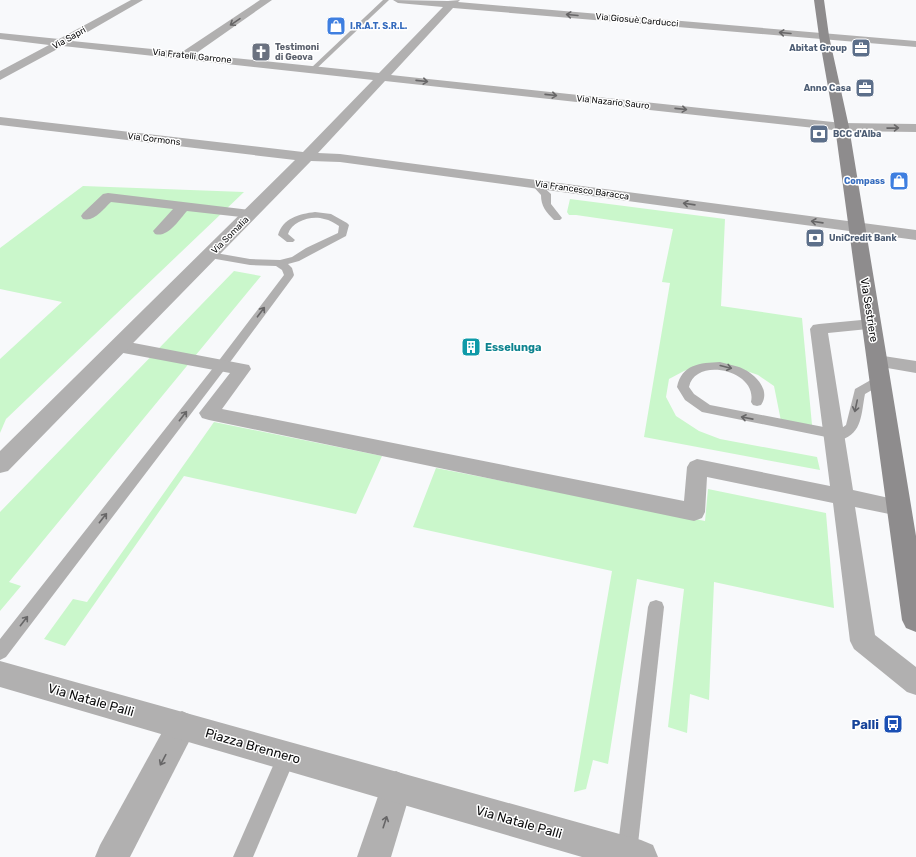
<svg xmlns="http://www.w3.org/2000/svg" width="916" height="857" font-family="Rubik,sans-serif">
	<rect width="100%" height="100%" fill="#f8f9fb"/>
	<!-- green -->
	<g fill="#caf7cb">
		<polygon points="83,186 244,192 6,419 0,433 0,359 62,302 0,289 0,248"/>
		<polygon points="570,199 725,219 721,306 802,318 812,425 781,421 774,386 758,375 738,368 701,365 684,371 669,379 666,397 676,416 699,431 720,439 817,457 820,470 644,437 670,283 662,282 673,229 576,215 569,215 567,212"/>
		<polygon points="234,271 261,276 9,582 21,586 0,611 0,512"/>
		<polygon points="214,422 382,456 356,514 184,476 65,646 44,639 73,599 87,602"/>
		<polygon points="436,468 705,521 708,489 826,513 834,608 714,582 709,700 690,694 687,733 668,727 684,589 637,579 608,764 593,760 586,789 574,792 612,571 413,527"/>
	</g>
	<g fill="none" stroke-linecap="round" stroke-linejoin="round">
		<!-- service -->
		<g fill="#b1b0b0" fill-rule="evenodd">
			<polygon points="383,0 389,0 315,70 311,70 311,68"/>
			<path d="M535 181 538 182 551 194V204L562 218 560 220H554C546 212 541 206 541 195L531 184Z"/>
			<path d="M315 212 331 214 347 223 349 225 346 236 299 261 288 264 292 268 294 275 293 277 225 369 6 657 0 660V639L217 363 284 275 282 270 276 266 250 265 210 258 205 255 206 253 210 252 250 259 280 260 292 257 306 248 338 233 339 226C334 223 330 220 324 219 312 215 292 221 288 234L295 240 293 242H287L278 235C283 218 299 214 315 212Z"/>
			<path d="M720 362C726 364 733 365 739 367 753 372 772 389 761 405L757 406 753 405 751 402C758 370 695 356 689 387L694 394 710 405 839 430 846 425 855 389 876 377H884L886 380 884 383 865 394C861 413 863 433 841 440L702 412 685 400 677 387C682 364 700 363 720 362Z"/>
			<polygon points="656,600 662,602 664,607 637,853 635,857 619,857 617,853 648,607 650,602"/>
			<polygon points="287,747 294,750 296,756 253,857 233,857 280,750"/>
		</g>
		<!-- pedestrian -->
		<g fill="#b1b0b0" fill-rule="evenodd">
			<path d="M108 193 250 210 255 211 257 214 255 217 250 218 187 211C179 220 168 238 155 234L153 231 173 209 111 202C103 209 95 222 83 219L81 216 83 213 103 194Z"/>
			<polygon points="872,319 878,320 881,324 878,328 828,333 853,490 907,502 910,508 907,514 899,516 855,507 875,635 916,667 916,695 907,692 854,649 850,641 833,503 707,477 705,512 702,518 694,521 209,420 202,418 199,413 230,373 118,352 112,350 109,346 112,342 118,340 249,365 251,369 222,409 684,501 687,467 690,462 697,459 830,486 810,329 813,325 819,324"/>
		</g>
		<!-- minor -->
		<g fill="#b1b0b0" fill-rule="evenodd">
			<polygon points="131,0 143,0 72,41 182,52 260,0 272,0 195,54 379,73 443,7 398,3 393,0 448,1 460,0 458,2 916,41 916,47 453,8 391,75 842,123 916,124 916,132 842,131 385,81 318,153 340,154 916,230 916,240 340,162 311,161 8,471 0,473 0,451 295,160 0,125 0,117 303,152 373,80 63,46 0,80 0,71 49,45 0,39 0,33 59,39"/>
			<polygon points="877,355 916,361 916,373 870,365 867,361 870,357"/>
			<polygon points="182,711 193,716 197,726 130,857 95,857 100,845 171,716"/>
			<polygon points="396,771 407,776 412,787 391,857 357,857 385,776"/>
		</g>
		<!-- tertiary -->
		<polygon fill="#b1b0b0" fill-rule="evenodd" points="0,661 641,840 653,845 658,857 582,857 0,687"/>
		<!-- secondary -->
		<polygon fill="#8e8c8d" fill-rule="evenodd" points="814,0 824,0 829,36 849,127 916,536 916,632 906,628 902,620 835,127 819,36"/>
	</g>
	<!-- one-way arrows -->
	<defs><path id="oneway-shaft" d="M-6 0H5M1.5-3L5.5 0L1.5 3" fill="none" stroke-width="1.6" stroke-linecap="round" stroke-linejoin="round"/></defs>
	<g stroke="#676667">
		<use href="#oneway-shaft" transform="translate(572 15) rotate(-175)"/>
		<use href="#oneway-shaft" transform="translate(235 22) rotate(146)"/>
		<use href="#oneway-shaft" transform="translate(785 33) rotate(-175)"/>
		<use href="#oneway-shaft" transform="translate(422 81) rotate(6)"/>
		<use href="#oneway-shaft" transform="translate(551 95) rotate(6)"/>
		<use href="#oneway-shaft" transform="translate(681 109) rotate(6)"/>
		<use href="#oneway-shaft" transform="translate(893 128) rotate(-1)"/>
		<use href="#oneway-shaft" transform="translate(689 204) rotate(-172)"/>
		<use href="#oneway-shaft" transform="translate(817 222) rotate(-172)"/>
		<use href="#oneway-shaft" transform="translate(261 312) rotate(-53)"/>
		<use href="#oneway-shaft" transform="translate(726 367) rotate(14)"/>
		<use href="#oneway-shaft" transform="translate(856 406) rotate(102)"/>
		<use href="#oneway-shaft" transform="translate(183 416) rotate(-52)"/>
		<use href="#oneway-shaft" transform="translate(747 418) rotate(-169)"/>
		<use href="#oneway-shaft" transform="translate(103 518) rotate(-52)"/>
		<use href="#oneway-shaft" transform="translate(24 621) rotate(-52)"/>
		<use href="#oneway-shaft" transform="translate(163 760) rotate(118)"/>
		<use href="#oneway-shaft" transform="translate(385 822) rotate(-72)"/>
	</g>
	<!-- icons -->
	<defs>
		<symbol id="shop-square" viewBox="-11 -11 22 22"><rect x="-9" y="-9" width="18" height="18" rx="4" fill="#3f7fe0" stroke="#fff"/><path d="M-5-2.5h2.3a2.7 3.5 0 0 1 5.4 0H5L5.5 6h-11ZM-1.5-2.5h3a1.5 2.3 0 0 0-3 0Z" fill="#fff"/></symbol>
		<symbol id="office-square" viewBox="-11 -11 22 22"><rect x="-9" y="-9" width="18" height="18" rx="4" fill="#5c6f8a" stroke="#fff"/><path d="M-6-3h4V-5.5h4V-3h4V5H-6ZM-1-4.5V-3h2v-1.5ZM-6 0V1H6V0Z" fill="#fff"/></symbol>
		<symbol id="church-square" viewBox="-11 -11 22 22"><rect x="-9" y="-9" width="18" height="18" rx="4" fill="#6b7280" stroke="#fff"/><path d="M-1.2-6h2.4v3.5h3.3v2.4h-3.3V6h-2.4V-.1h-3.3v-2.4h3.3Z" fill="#fff"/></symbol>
		<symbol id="bank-square" viewBox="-11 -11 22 22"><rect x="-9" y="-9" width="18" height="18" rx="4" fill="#5c6f8a" stroke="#fff"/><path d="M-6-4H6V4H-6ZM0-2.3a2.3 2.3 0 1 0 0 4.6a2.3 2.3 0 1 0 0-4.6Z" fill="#fff"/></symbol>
		<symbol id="building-square" viewBox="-11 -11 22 22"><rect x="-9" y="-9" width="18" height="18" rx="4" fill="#0f9aa8" stroke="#fff"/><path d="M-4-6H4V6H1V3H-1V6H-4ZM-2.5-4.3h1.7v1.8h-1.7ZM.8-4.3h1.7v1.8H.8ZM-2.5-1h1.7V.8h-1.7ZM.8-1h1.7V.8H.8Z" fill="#fff"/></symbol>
		<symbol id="bus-square" viewBox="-11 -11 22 22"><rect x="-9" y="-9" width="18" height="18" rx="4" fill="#1a4fb4" stroke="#fff"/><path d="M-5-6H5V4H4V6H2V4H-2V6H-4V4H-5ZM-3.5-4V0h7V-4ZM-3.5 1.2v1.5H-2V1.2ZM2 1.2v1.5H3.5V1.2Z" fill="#fff"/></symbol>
	</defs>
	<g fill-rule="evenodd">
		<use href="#shop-square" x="325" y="15" width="22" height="22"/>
		<use href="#office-square" x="850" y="37" width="22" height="22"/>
		<use href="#church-square" x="250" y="41" width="22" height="22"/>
		<use href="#office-square" x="854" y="77" width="22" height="22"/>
		<use href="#bank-square" x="808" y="123" width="22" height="22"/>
		<use href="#shop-square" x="888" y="170" width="22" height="22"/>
		<use href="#bank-square" x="804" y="227" width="22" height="22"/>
		<use href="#building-square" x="460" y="336" width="22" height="22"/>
		<use href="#bus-square" x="882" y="713" width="22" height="22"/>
	</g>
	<g text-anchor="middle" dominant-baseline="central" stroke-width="3" stroke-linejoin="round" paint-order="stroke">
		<!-- far-street labels -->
		<g font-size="9" fill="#0c0c0d" stroke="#fff">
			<text transform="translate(637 20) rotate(5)">Via Giosuè Carducci</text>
			<text transform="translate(69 38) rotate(-29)">Via Sapri</text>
			<text transform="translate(192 56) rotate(6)">Via Fratelli Garrone</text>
			<text transform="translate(613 102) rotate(6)">Via Nazario Sauro</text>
			<text transform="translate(154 139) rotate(7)">Via Cormons</text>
			<text transform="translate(582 190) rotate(8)">Via Francesco Baracca</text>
			<text transform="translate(230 235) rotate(-45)">Via Somalia</text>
		</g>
		<!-- far-shop labels -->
		<g font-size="9" font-weight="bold" fill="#366cbe" stroke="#fff" text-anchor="start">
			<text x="350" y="26">I.R.A.T. S.R.L.</text>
			<text x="885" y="181" text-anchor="end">Compass</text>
		</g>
		<!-- far-worship labels -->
		<g font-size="9" font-weight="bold" fill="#5b616d" stroke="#fff" text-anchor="start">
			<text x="275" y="47">Testimoni<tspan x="275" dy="10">di Geova</tspan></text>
		</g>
		<!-- far-service labels -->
		<g font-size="9" font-weight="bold" fill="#4e5e75" stroke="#fff" text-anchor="end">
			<text x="847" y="48">Abitat Group</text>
			<text x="851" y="88">Anno Casa</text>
			<text x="833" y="134" text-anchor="start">BCC d'Alba</text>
			<text x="829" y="238" text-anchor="start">UniCredit Bank</text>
		</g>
		<!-- street labels -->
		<g font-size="11" fill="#0c0c0d" stroke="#fff">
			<text transform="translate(869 310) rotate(81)">Via Sestriere</text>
		</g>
		<!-- culture labels -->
		<g font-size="11" font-weight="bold" fill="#0d838f" stroke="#fff" text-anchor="start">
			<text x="485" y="347">Esselunga</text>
		</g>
		<!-- near-street labels -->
		<g font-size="13" fill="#0c0c0d" stroke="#fff">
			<text transform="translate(91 700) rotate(16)">Via Natale Palli</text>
			<text transform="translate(253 746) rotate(16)">Piazza Brennero</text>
			<text transform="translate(519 822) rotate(16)">Via Natale Palli</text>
		</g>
		<!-- near-transit labels -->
		<g font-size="13" font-weight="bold" fill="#164399" stroke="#fff" text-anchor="end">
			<text x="879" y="724">Palli</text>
		</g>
	</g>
</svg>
